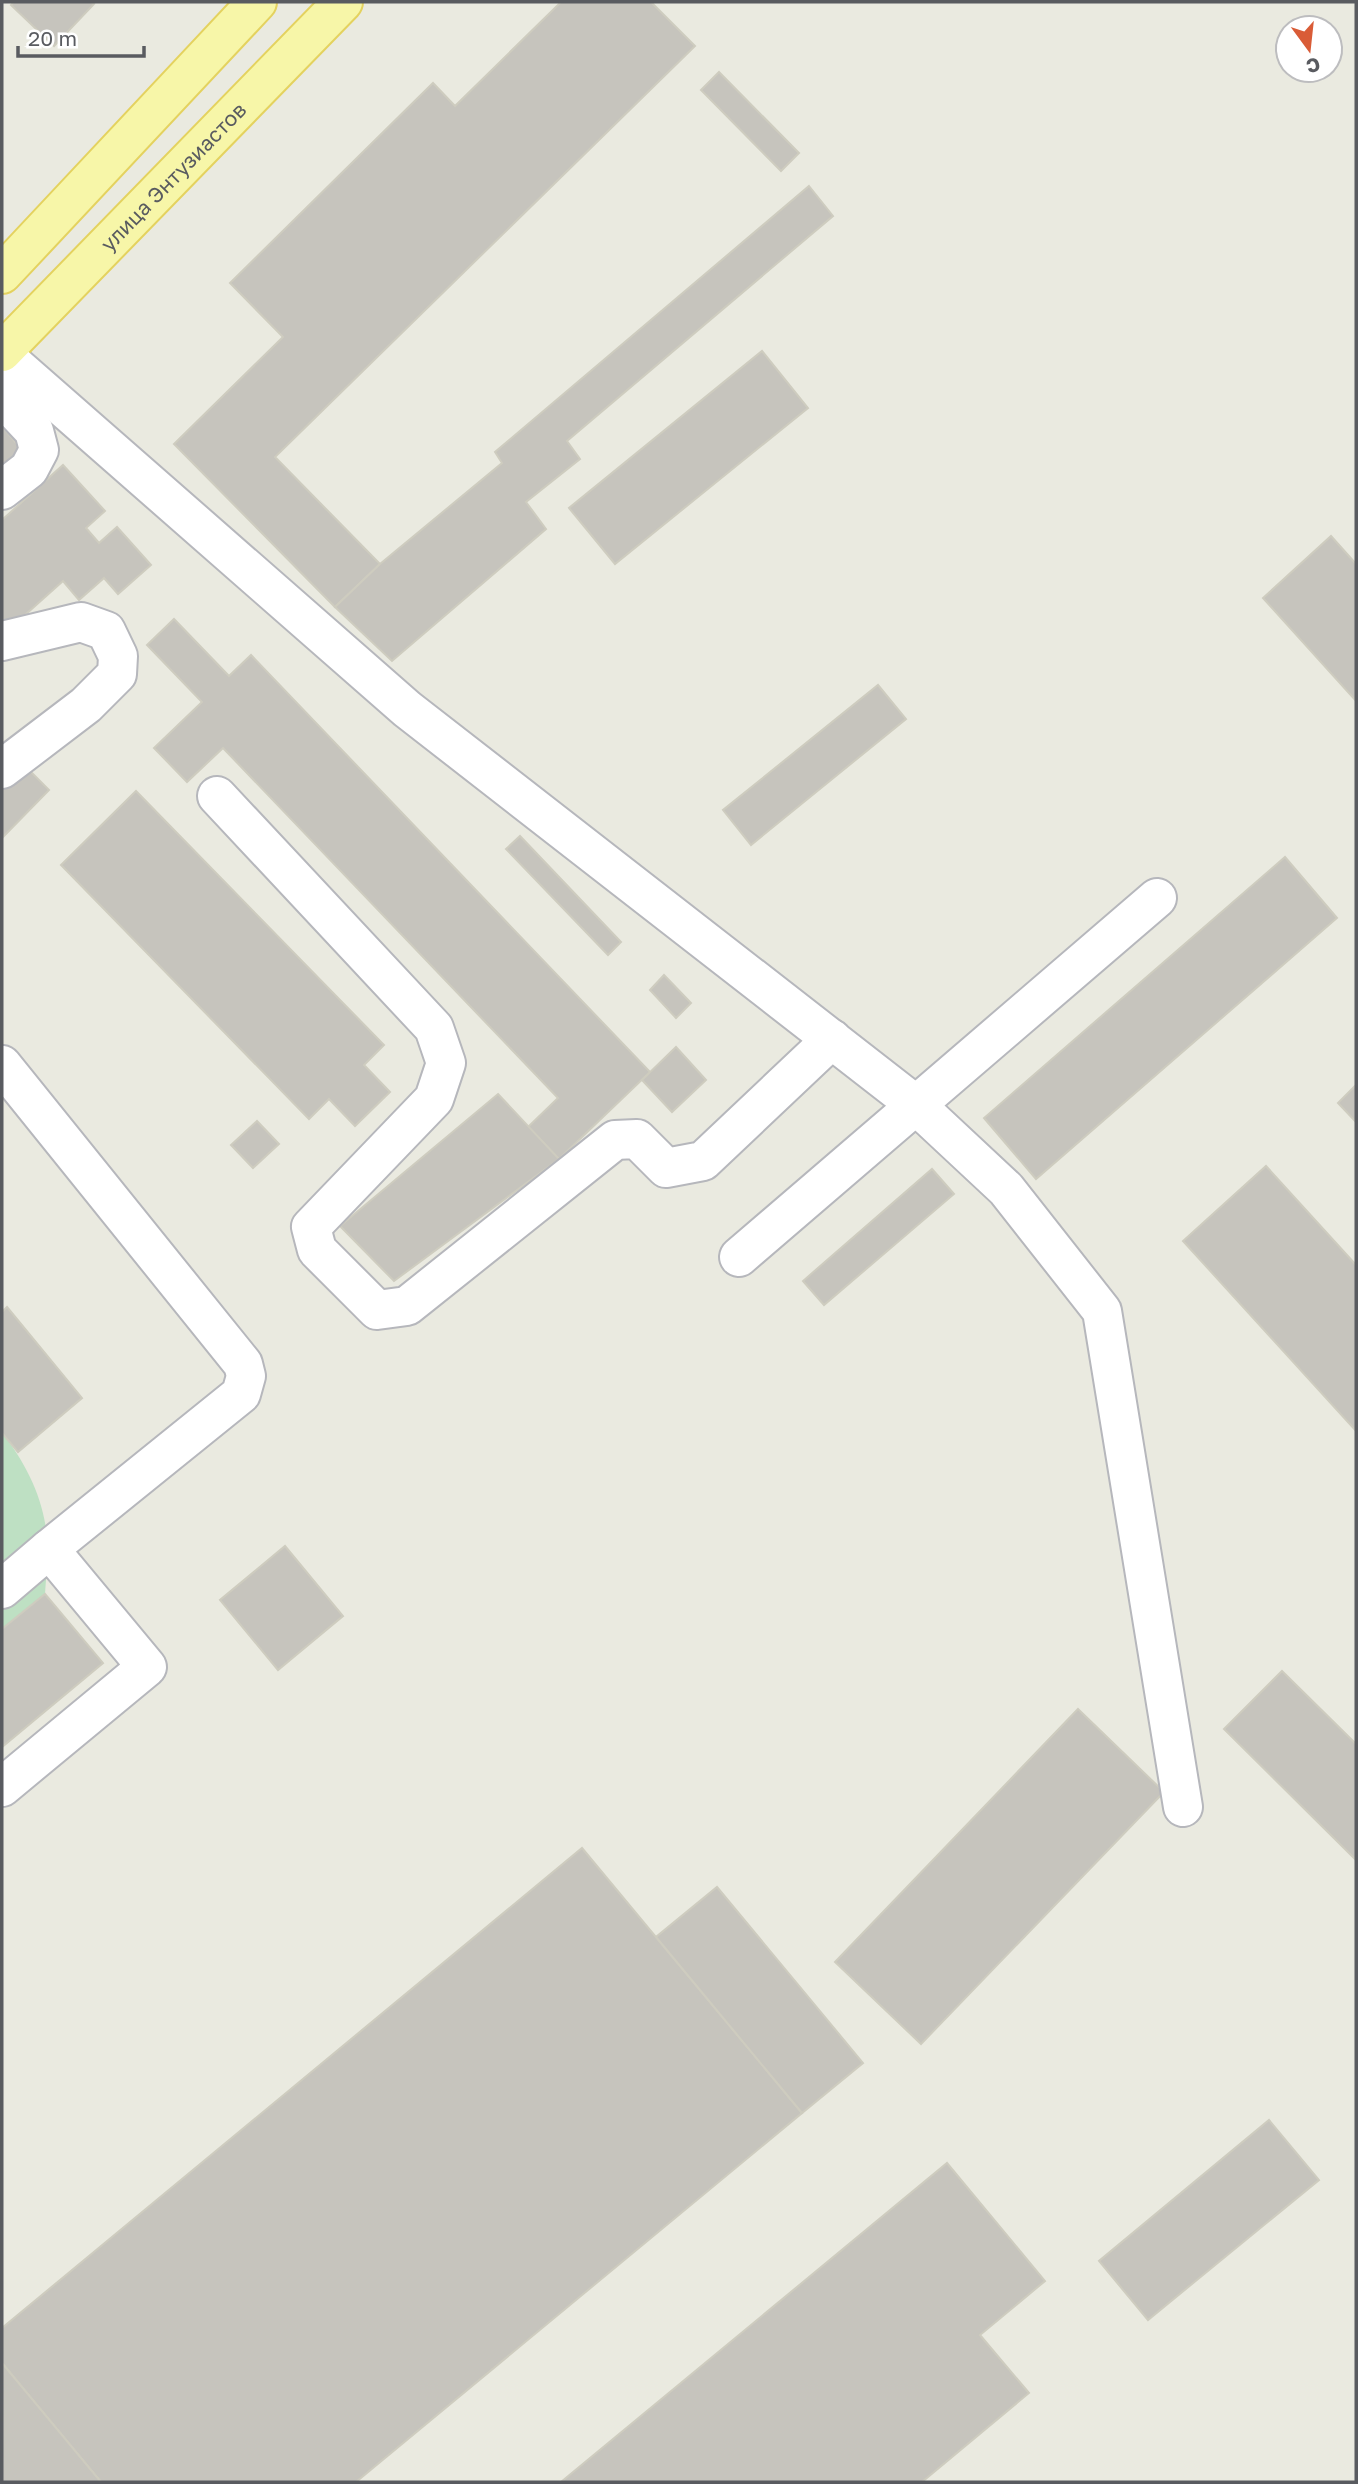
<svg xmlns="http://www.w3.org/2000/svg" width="1358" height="2484" font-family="'Golos Text',sans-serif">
	<rect width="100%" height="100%" fill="#eaeae0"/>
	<!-- green -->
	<path fill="#bee0c3" d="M2 1433C26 1463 44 1499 47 1538 49 1556 46 1576 45 1594L2 1629Z"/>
	<!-- building -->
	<g fill="#c6c4bd" stroke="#ceccbf" stroke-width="2">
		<polygon points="14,2 91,2 94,4 54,46 11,5"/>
		<polygon points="561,2 651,2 695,46 275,457 380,564 335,607 174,444 283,337 230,283 433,83 455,106"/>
		<polygon points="719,72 799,153 781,171 701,90"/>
		<polygon points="809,186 833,216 567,441 580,459 526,502 546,529 392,661 335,607 380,564 502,463 495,452"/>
		<polygon points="762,351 808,408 615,564 569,508"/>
		<polygon points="2,426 22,450 2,467"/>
		<polygon points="63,465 105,511 86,528 99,543 117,527 151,565 118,594 104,578 79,600 63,581 7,631 2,625 2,520"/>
		<polygon points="1331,536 1356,564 1356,701 1263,598"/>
		<polygon points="174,619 229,676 251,655 650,1072 559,1159 528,1127 558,1098 223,748 187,782 154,748 202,702 147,645"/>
		<polygon points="878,685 906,719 751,845 723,810"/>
		<polygon points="23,764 49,790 2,838 2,785"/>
		<polygon points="136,791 384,1045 364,1065 390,1092 355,1126 329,1099 309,1119 61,865"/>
		<polygon points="520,836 621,942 608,955 506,849"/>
		<polygon points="1285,857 1337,918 1036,1179 984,1118"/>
		<polygon points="664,975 691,1003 676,1018 650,990"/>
		<polygon points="676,1047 706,1080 672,1112 642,1080"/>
		<polygon points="1356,1085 1356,1122 1338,1103"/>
		<polygon points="498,1094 559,1159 394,1281 340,1226"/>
		<polygon points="257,1121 279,1144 253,1168 231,1145"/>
		<polygon points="1266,1166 1356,1265 1356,1431 1183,1241"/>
		<polygon points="932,1169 954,1194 824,1305 803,1281"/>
		<polygon points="7,1307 82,1398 18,1452 2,1433 2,1312"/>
		<polygon points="285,1546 343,1616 278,1670 220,1600"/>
		<polygon points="45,1594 103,1663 2,1747 2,1629"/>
		<polygon points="1282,1671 1356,1744 1356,1860 1224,1729"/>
		<polygon points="1078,1709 1164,1792 921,2044 835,1962"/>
		<polygon points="582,1848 802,2113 356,2482 101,2482 2,2363 2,2328"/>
		<polygon points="717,1887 863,2063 802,2113 656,1937"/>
		<polygon points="1269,2120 1319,2180 1148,2320 1099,2261"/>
		<polygon points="947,2163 1045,2281 980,2335 1029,2393 922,2482 561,2482"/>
		<polygon points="2,2363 101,2482 2,2482"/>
	</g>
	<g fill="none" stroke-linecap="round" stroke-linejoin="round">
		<defs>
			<g id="minor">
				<polyline points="2,354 407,709 916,1105 1006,1189 1102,1311 1183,1807"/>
				<polyline points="2,397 34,431 39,450 29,469 2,490"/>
				<polyline points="2,641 81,622 106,631 118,656 117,674 86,705 2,769"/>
				<polyline points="217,796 434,1028 446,1063 434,1099 311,1227 317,1250 377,1310 407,1306 615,1140 637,1139 666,1168 703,1161 832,1039"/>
				<polyline points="2,1065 243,1364 246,1376 241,1394 49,1549"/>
				<polyline points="739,1257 1157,898"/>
				<polyline points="2,1589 49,1549 147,1667 2,1787"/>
			</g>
			<g id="major">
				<polyline points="2,274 257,2"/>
				<path id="s1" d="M2 352 343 2"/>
			</g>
		</defs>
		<!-- minor casing -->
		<use href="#minor" stroke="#b6b7bc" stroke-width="42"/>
		<!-- major casing -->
		<use href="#major" stroke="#e4d25f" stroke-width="42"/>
		<!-- minor -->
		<use href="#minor" stroke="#fff" stroke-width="38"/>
		<!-- major -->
		<use href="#major" stroke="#f7f6a8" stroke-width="38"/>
	</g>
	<g text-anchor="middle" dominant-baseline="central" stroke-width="6" stroke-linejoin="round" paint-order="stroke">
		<!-- street labels -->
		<g font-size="21" fill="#595b60" stroke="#fff">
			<text stroke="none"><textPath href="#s1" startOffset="245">улица Энтузиастов</textPath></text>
		</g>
	</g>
	<!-- border -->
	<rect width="1358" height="2484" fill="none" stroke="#595b60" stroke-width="7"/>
	<!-- north arrow -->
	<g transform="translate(1309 49) rotate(165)"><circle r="33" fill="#ffffff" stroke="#bdbdbf" stroke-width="2"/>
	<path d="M0-5L12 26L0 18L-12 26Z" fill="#d95c37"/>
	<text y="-10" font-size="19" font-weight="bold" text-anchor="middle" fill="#595b60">С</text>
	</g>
	<!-- scale -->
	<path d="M18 46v10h126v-10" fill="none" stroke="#595b60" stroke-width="3.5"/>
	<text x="28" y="46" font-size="21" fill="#595b60" stroke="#ffffff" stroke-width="5" paint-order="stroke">20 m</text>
</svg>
